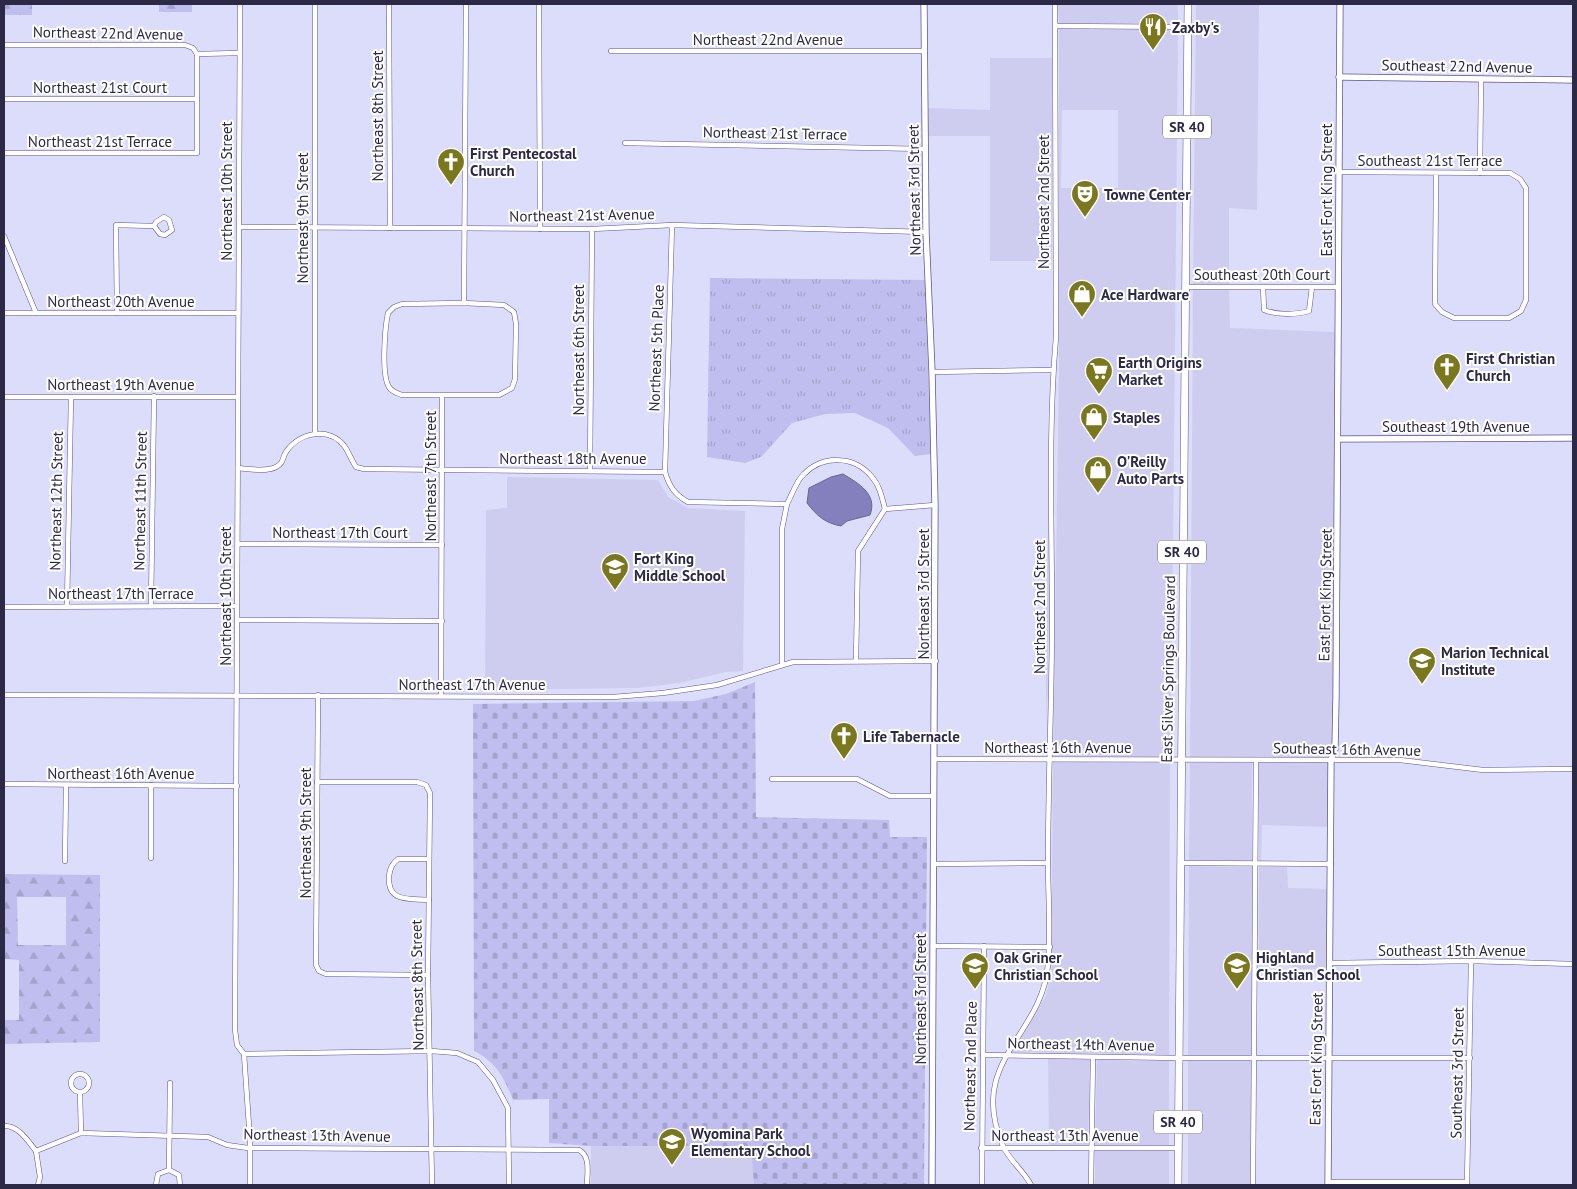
<svg xmlns="http://www.w3.org/2000/svg" width="1577" height="1189" font-family="'PT Sans',sans-serif">
	<defs>
		<pattern id="forest-firs" width="22" height="20" patternUnits="userSpaceOnUse" patternTransform="scale(1.25)"><rect width="22" height="20" fill="#c0beee"/><path d="M5 1l3.5 6h-7zM16 11l3.5 6h-7z" fill="#a5a3cd"/></pattern>
		<pattern id="cemetery-stones" width="16" height="16" patternUnits="userSpaceOnUse" patternTransform="scale(1.25)"><rect width="16" height="16" fill="#c0beee"/><path d="M2 7V4a2 2 0 0 1 4 0v3zM10 15v-3a2 2 0 0 1 4 0v3z" fill="#a5a3cd"/></pattern>
		<pattern id="park-tufts" width="24" height="20" patternUnits="userSpaceOnUse" patternTransform="scale(1.25)"><rect width="24" height="20" fill="#c0beee"/><path d="M3 7l-1-3M5 7V3M7 7l1-3M15 17l-1-3M17 17v-4M19 17l1-3" fill="none" stroke="#a5a3cd"/></pattern>
	</defs>
	<rect width="100%" height="100%" fill="#dcdcfb"/>
	<!-- built -->
	<g fill="#cecdef" fill-rule="evenodd">
		<polygon points="1058,4 1178,4 1178,24 1059,23"/>
		<polygon points="1196,4 1259,4 1257,210 1229,208 1229,284 1193,284"/>
		<path d="M1059 29 1178 30 1171 758 1053 756 1059 372ZM1062 110H1118V188H1061Z"/>
		<polygon points="990,58 1052,58 1052,261 990,261 990,136 928,136 928,108 990,110"/>
		<polygon points="1193,290 1229,290 1230,328 1335,332 1333,697 1332,749 1329,757 1190,758"/>
		<polygon points="1052,396 1051,451 1047,737 1045,646"/>
		<polygon points="507,477 658,480 668,497 688,508 745,511 743,671 726,672 680,683 637,688 485,690 486,510 507,508"/>
		<polygon points="1053,762 1170,763 1169,1055 1012,1052 1046,996 1051,972"/>
		<polygon points="1190,763 1252,763 1252,861 1189,860"/>
		<polygon points="1259,763 1328,763 1328,827 1262,825 1261,862 1259,862"/>
		<polygon points="1189,866 1252,867 1252,1055 1188,1055"/>
		<polygon points="1259,867 1287,867 1288,888 1328,889 1327,969 1293,969 1292,956 1259,956 1259,968"/>
		<polygon points="1048,1058 1090,1060 1088,1145 1049,1145"/>
		<polygon points="1097,1060 1169,1061 1169,1145 1095,1145"/>
		<polygon points="1188,1061 1252,1061 1250,1185 1188,1185"/>
		<polygon points="591,1146 752,1146 754,1185 591,1185"/>
		<rect x="1095" y="1151" width="74" height="34"/>
	</g>
	<!-- forest -->
	<g fill="url(#forest-firs)" fill-rule="evenodd">
		<rect x="4" y="4" width="28" height="11"/>
		<rect x="159" y="4" width="33" height="8"/>
		<path d="M4 874 100 875V1042L4 1044V1020H19V960L4 959ZM17 897H66V945H18Z"/>
	</g>
	<!-- cemetery -->
	<path fill="url(#cemetery-stones)" d="M755 682 756 817 889 820 890 837H927L924 1185H754L751 1146H591L549 1143V1099L513 1100C504 1077 496 1062 474 1051L473 704 694 701 726 694Z"/>
	<!-- park -->
	<polygon fill="url(#park-tufts)" points="710,278 925,280 931,454 915,456 888,428 855,413 825,414 792,423 761,457 745,463 707,457"/>
	<!-- water -->
	<path fill="#847fbd" stroke="#696599" d="M843 474C858 483 878 494 870 515L847 521 841 526C825 523 817 516 807 503L809 488 831 477Z"/>
	<g fill="none" stroke-linecap="round" stroke-linejoin="round">
		<defs>
			<g id="minor">
				<polyline points="240,4 235,1030 237,1045 244,1054 250,1140 250,1185"/>
				<polyline points="389,4 390,228"/>
				<polyline points="539,4 540,229"/>
				<polyline points="1056,26 1188,27"/>
				<polyline points="4,45 185,45 193,48 197,54 239,53"/>
				<polyline points="611,51 925,51"/>
				<polyline points="4,99 197,99"/>
				<polyline points="625,143 925,149"/>
				<polyline points="4,153 197,153 197,54"/>
				<polyline points="1338,172 1510,173 1520,179 1526,188 1526,300 1521,311 1509,318 1454,318 1442,312 1435,304 1436,174"/>
				<polyline points="1480,173 1481,79"/>
				<polyline points="239,227 592,229 672,225 926,232"/>
				<polyline points="4,236 36,313"/>
				<polyline points="1185,287 1338,287"/>
				<path d="M1263 287 1264 310C1276 315 1297 315 1309 311L1312 287"/>
				<path d="M464 303 504 305 514 312 516 324 515 379 512 388 499 395H402C397 393 392 392 389 387 381 375 385 327 388 313L394 307 402 304Z"/>
				<polyline points="464,303 466,4"/>
				<polyline points="4,313 238,313"/>
				<polyline points="117,313 116,225 154,226 160,234 165,235 172,230 169,220 164,217 156,222 154,226"/>
				<polyline points="932,372 1053,370"/>
				<polyline points="4,397 237,397"/>
				<polyline points="315,432 315,4"/>
				<path d="M238 468C248 469 267 472 276 467 284 463 282 458 286 452 299 432 330 426 345 447 349 453 352 461 356 467L364 469 665 472C669 486 675 495 688 502L787 504C792 495 796 481 804 474 823 455 854 455 872 477 880 486 882 498 885 509"/>
				<polyline points="590,471 592,229"/>
				<polyline points="665,472 672,225"/>
				<polyline points="885,509 935,505"/>
				<polyline points="238,544 442,545"/>
				<polyline points="67,606 71,397"/>
				<polyline points="151,606 154,396"/>
				<polyline points="4,607 237,606"/>
				<polyline points="238,620 442,621"/>
				<polyline points="856,661 858,551 885,509"/>
				<polyline points="782,663 782,529 787,504"/>
				<polyline points="4,695 613,697 663,693 717,685 793,662 936,661"/>
				<polyline points="318,695 316,965 319,971 326,974 428,975"/>
				<polyline points="441,696 442,396"/>
				<polyline points="935,759 1400,760 1483,770 1573,769"/>
				<polyline points="772,779 857,779 890,796 934,796"/>
				<polyline points="317,782 417,782 426,785 430,793 428,975 432,1185"/>
				<polyline points="4,784 237,786"/>
				<polyline points="151,785 151,858"/>
				<polyline points="65,861 66,786"/>
				<polyline points="1180,863 1331,864"/>
				<polyline points="933,864 1048,863"/>
				<path d="M429 900C409 898 387 903 389 876 390 868 392 864 398 859H429"/>
				<polyline points="933,946 1050,947"/>
				<polyline points="1330,963 1471,961 1573,964"/>
				<polyline points="244,1054 431,1051 457,1053 478,1062 493,1080 508,1108 509,1185"/>
				<polyline points="983,1055 1179,1058 1470,1058"/>
				<circle cx="80" cy="1083" r="9"/>
				<polyline points="80,1092 81,1133"/>
				<path d="M4 1126C18 1125 28 1141 36 1151L81 1133 208 1137 227 1145 248 1148 579 1150C591 1156 587 1174 587 1185"/>
				<polyline points="981,1148 1178,1148"/>
				<polyline points="36,1151 40,1177 38,1185"/>
				<polyline points="169,1170 170,1083"/>
				<polyline points="1328,1182 1467,1182"/>
				<polyline points="156,1185 158,1174 169,1170 179,1175 180,1185"/>
				<polyline points="982,1185 984,946"/>
				<path d="M1031 1185C1024 1171 1009 1160 1003 1146 966 1060 1043 1037 1048 964 1051 930 1048 897 1048 863 1048 781 1052 699 1052 617 1052 524 1048 430 1056 337L1055 4"/>
				<polyline points="1091,1185 1093,1057"/>
				<polyline points="1253,1185 1256,760"/>
				<polyline points="1467,1185 1471,961"/>
			</g>
			<g id="tertiary">
				<polyline points="924,4 926,232 932,372 935,505 932,1185"/>
				<polyline points="1339,77 1573,80"/>
				<polyline points="1339,439 1573,438"/>
				<polyline points="1328,1185 1331,760 1335,749 1336,697 1340,4"/>
			</g>
			<polyline id="primary" points="1178,1185 1188,4"/>
		</defs>
		<!-- minor casing -->
		<use href="#minor" stroke="#5c5498" stroke-width="5.5"/>
		<!-- tertiary casing -->
		<use href="#tertiary" stroke="#5c5498" stroke-width="7"/>
		<!-- primary casing -->
		<use href="#primary" stroke="#5c5498" stroke-width="8"/>
		<!-- minor -->
		<use href="#minor" stroke="#fff" stroke-width="4.5"/>
		<!-- tertiary -->
		<use href="#tertiary" stroke="#fff" stroke-width="5.5"/>
		<!-- primary -->
		<use href="#primary" stroke="#fff" stroke-width="7"/>
	</g>
	<!-- icons -->
	<defs>
		<symbol id="restaurant-pin" viewBox="-11 -11 22 30"><path d="M0 17L-7.5 6A9.5 9.5 0 1 1 7.5 6Z" fill="#7b771c" stroke="#fff"/><path d="M-5-6h1v4h1v-4h1v4h1v-4h1v5L-1.5 .5V6h-2V.5L-5-1ZM5-6V6H3V1.5H1.5Q1.5-4 5-6Z" fill="#fff"/></symbol>
		<symbol id="church-pin" viewBox="-11 -11 22 30"><path d="M0 17L-7.5 6A9.5 9.5 0 1 1 7.5 6Z" fill="#7b771c" stroke="#fff"/><path d="M-1.2-6h2.4v3.5h3.3v2.4h-3.3V6h-2.4V-.1h-3.3v-2.4h3.3Z" fill="#fff"/></symbol>
		<symbol id="theatre-pin" viewBox="-11 -11 22 30"><path d="M0 17L-7.5 6A9.5 9.5 0 1 1 7.5 6Z" fill="#7b771c" stroke="#fff"/><path d="M-5-5.5Q0-4 5-5.5V0Q5 5 0 6Q-5 5-5 0ZM-3.3-2.5H-1v1.5H-3.3ZM1-2.5H3.3v1.5H1ZM-2.8 1Q0 5.5 2.8 1Z" fill="#fff"/></symbol>
		<symbol id="shop-pin" viewBox="-11 -11 22 30"><path d="M0 17L-7.5 6A9.5 9.5 0 1 1 7.5 6Z" fill="#7b771c" stroke="#fff"/><path d="M-5-2.5h2.3a2.7 3.5 0 0 1 5.4 0H5L5.5 6h-11ZM-1.5-2.5h3a1.5 2.3 0 0 0-3 0Z" fill="#fff"/></symbol>
		<symbol id="supermarket-pin" viewBox="-11 -11 22 30"><path d="M0 17L-7.5 6A9.5 9.5 0 1 1 7.5 6Z" fill="#7b771c" stroke="#fff"/><path d="M-6-5.5h2.5l.6 2H6L4.5 2H-2.5L-4.4-4H-6ZM-1.5 3.2a1.3 1.3 0 1 0 .1 0ZM3 3.2a1.3 1.3 0 1 0 .1 0Z" fill="#fff"/></symbol>
		<symbol id="school-pin" viewBox="-11 -11 22 30"><path d="M0 17L-7.5 6A9.5 9.5 0 1 1 7.5 6Z" fill="#7b771c" stroke="#fff"/><path d="M0-5L7-2L0 1L-7-2ZM-4 1L0 2.5L4 1V4Q0 6-4 4Z" fill="#fff"/></symbol>
	</defs>
	<g fill-rule="evenodd">
		<use href="#restaurant-pin" x="1137" y="11" width="32" height="43"/>
		<use href="#church-pin" x="435" y="146" width="32" height="43"/>
		<use href="#theatre-pin" x="1069" y="178" width="32" height="43"/>
		<use href="#shop-pin" x="1066" y="278" width="32" height="43"/>
		<use href="#church-pin" x="1431" y="351" width="32" height="43"/>
		<use href="#supermarket-pin" x="1083" y="355" width="32" height="43"/>
		<use href="#shop-pin" x="1078" y="401" width="32" height="43"/>
		<use href="#shop-pin" x="1082" y="454" width="32" height="43"/>
		<use href="#school-pin" x="599" y="551" width="32" height="43"/>
		<use href="#school-pin" x="1406" y="645" width="32" height="43"/>
		<use href="#church-pin" x="828" y="720" width="32" height="43"/>
		<use href="#school-pin" x="959" y="950" width="32" height="43"/>
		<use href="#school-pin" x="1221" y="950" width="32" height="43"/>
		<use href="#school-pin" x="656" y="1126" width="32" height="43"/>
	</g>
	<g text-anchor="middle" dominant-baseline="central" stroke-width="4" stroke-linejoin="round" paint-order="stroke">
		<!-- shield labels -->
		<g fill="#fff" stroke="#6b697e" stroke-width="1">
			<rect x="1163" y="115.5" width="48" height="23" rx="4"/>
			<rect x="1158" y="540.5" width="48" height="23" rx="4"/>
			<rect x="1154" y="1110.5" width="48" height="23" rx="4"/>
		</g>
		<g font-size="14" font-weight="bold" fill="#2b2946">
			<text x="1187" y="127">SR 40</text>
			<text x="1182" y="552">SR 40</text>
			<text x="1178" y="1122">SR 40</text>
		</g>
		<!-- poi labels -->
		<g font-size="15" font-weight="bold" fill="#2b2946" stroke="#fff" text-anchor="start">
			<text x="1172" y="27">Zaxby's</text>
			<text x="470" y="153">First Pentecostal<tspan x="470" dy="17">Church</tspan></text>
			<text x="1104" y="194">Towne Center</text>
			<text x="1101" y="294">Ace Hardware</text>
			<text x="1466" y="358">First Christian<tspan x="1466" dy="17">Church</tspan></text>
			<text x="1118" y="362">Earth Origins<tspan x="1118" dy="17">Market</tspan></text>
			<text x="1113" y="417">Staples</text>
			<text x="1117" y="461">O'Reilly<tspan x="1117" dy="17">Auto Parts</tspan></text>
			<text x="634" y="558">Fort King<tspan x="634" dy="17">Middle School</tspan></text>
			<text x="1441" y="652">Marion Technical<tspan x="1441" dy="17">Institute</tspan></text>
			<text x="863" y="736">Life Tabernacle</text>
			<text x="994" y="957">Oak Griner<tspan x="994" dy="17">Christian School</tspan></text>
			<text x="1256" y="957">Highland<tspan x="1256" dy="17">Christian School</tspan></text>
			<text x="691" y="1133">Wyomina Park<tspan x="691" dy="17">Elementary School</tspan></text>
		</g>
		<!-- street labels -->
		<g font-size="15" fill="#2b2946" stroke="#fff">
			<text transform="translate(108 33) rotate(1)">Northeast 22nd Avenue</text>
			<text x="768" y="39">Northeast 22nd Avenue</text>
			<text transform="translate(1457 66) rotate(1)">Southeast 22nd Avenue</text>
			<text x="100" y="87">Northeast 21st Court</text>
			<text transform="translate(377 116) rotate(-90)">Northeast 8th Street</text>
			<text transform="translate(775 133) rotate(1)">Northeast 21st Terrace</text>
			<text x="100" y="141">Northeast 21st Terrace</text>
			<text x="1430" y="160">Southeast 21st Terrace</text>
			<text transform="translate(914 190) rotate(-91)">Northeast 3rd Street</text>
			<text transform="translate(1326 190) rotate(-90)">East Fort King Street</text>
			<text transform="translate(226 191) rotate(-90)">Northeast 10th Street</text>
			<text transform="translate(1043 202) rotate(-90)">Northeast 2nd Street</text>
			<text transform="translate(582 215) rotate(-1)">Northeast 21st Avenue</text>
			<text transform="translate(302 218) rotate(-90)">Northeast 9th Street</text>
			<text x="1262" y="274">Southeast 20th Court</text>
			<text x="121" y="301">Northeast 20th Avenue</text>
			<text transform="translate(656 348) rotate(-88)">Northeast 5th Place</text>
			<text transform="translate(578 350) rotate(-90)">Northeast 6th Street</text>
			<text x="121" y="384">Northeast 19th Avenue</text>
			<text x="1456" y="426">Southeast 19th Avenue</text>
			<text x="573" y="458">Northeast 18th Avenue</text>
			<text transform="translate(430 476) rotate(-90)">Northeast 7th Street</text>
			<text transform="translate(56 501) rotate(-89)">Northeast 12th Street</text>
			<text transform="translate(140 501) rotate(-89)">Northeast 11th Street</text>
			<text x="340" y="532">Northeast 17th Court</text>
			<text x="121" y="593">Northeast 17th Terrace</text>
			<text transform="translate(923 594) rotate(-90)">Northeast 3rd Street</text>
			<text transform="translate(1325 595) rotate(-89)">East Fort King Street</text>
			<text transform="translate(225 596) rotate(-90)">Northeast 10th Street</text>
			<text transform="translate(1039 607) rotate(-90)">Northeast 2nd Street</text>
			<text transform="translate(1168 669) rotate(-89)">East Silver Springs Boulevard</text>
			<text x="472" y="684">Northeast 17th Avenue</text>
			<text x="1058" y="747">Northeast 16th Avenue</text>
			<text transform="translate(1347 749) rotate(1)">Southeast 16th Avenue</text>
			<text x="121" y="773">Northeast 16th Avenue</text>
			<text transform="translate(305 833) rotate(-90)">Northeast 9th Street</text>
			<text x="1452" y="950">Southeast 15th Avenue</text>
			<text transform="translate(417 985) rotate(-91)">Northeast 8th Street</text>
			<text transform="translate(920 999) rotate(-90)">Northeast 3rd Street</text>
			<text transform="translate(1081 1044) rotate(1)">Northeast 14th Avenue</text>
			<text transform="translate(1316 1059) rotate(-89)">East Fort King Street</text>
			<text transform="translate(970 1066) rotate(-89)">Northeast 2nd Place</text>
			<text transform="translate(1457 1073) rotate(-89)">Southeast 3rd Street</text>
			<text transform="translate(317 1135) rotate(1)">Northeast 13th Avenue</text>
			<text x="1065" y="1135">Northeast 13th Avenue</text>
		</g>
	</g>
	<!-- border -->
	<rect width="1577" height="1189" fill="none" stroke="#2b2946" stroke-width="10"/>
</svg>
